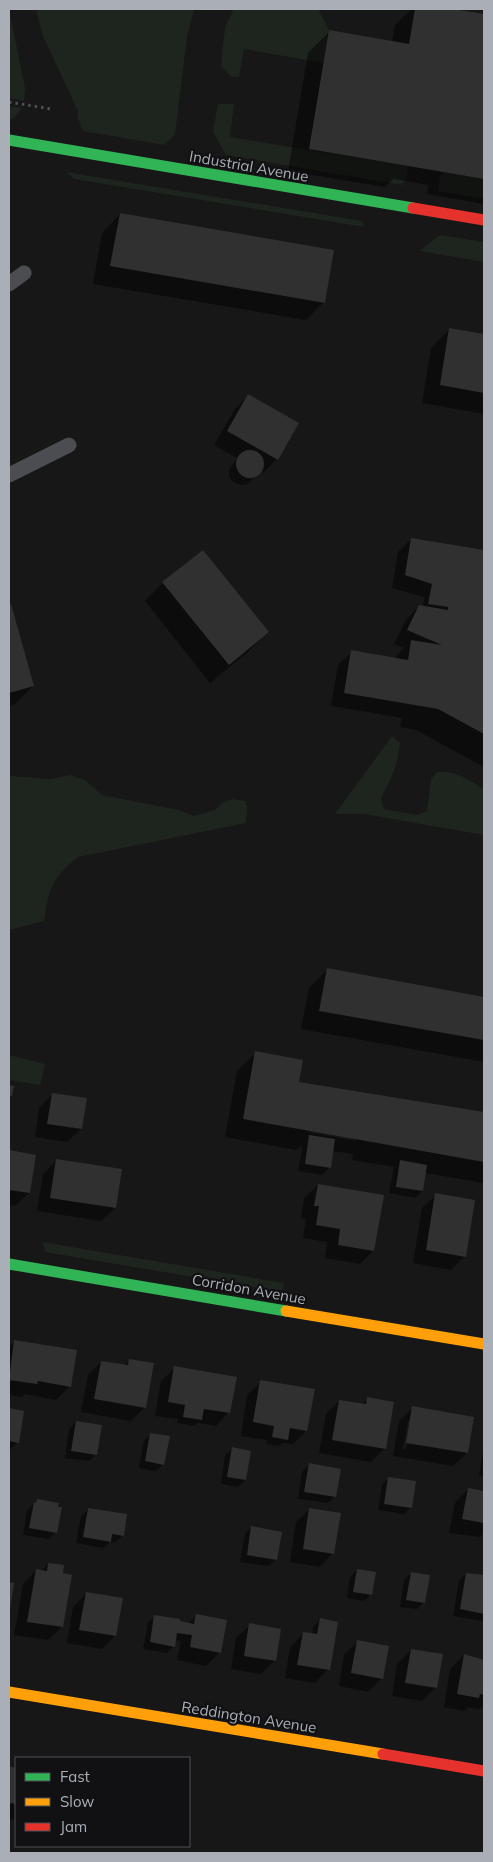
<svg xmlns="http://www.w3.org/2000/svg" width="493" height="1862" font-family="Mulish,sans-serif">
	<rect width="100%" height="100%" fill="#171717"/>
	<!-- green -->
	<g fill="#1e241e">
		<polygon points="9,9 25,88 24,101 9,98"/>
		<polygon points="36,9 194,9 187,37 175,134 164,145 83,131 77,116 78,111 43,36"/>
		<polygon points="234,9 318,9 329,30 324,63 244,49 239,77 231,76 221,66 225,27"/>
		<polygon points="218,104 234,104 230,137 408,166 407,175 402,185 226,155 213,132"/>
		<polygon points="9,106 22,108 13,119 9,119"/>
		<polygon points="66,172 362,221 364,227 74,179"/>
		<polygon points="444,172 484,179 484,199 438,191 440,177"/>
		<polygon points="440,235 484,242 484,262 420,251"/>
		<path d="M392 736 400 743C398 765 391 779 381 798L384 809 417 815 427 811 431 779 437 772C456 770 468 780 484 789V835L364 814H335Z"/>
		<path d="M9 774 11 776 50 779 70 775 85 780 102 795 179 810 194 816 215 810 222 803 232 799 245 801 247 807 246 823 78 857C52 877 49 889 44 921L9 930Z"/>
		<polygon points="9,1055 45,1064 40,1085 9,1080"/>
		<polygon points="43,1242 284,1283 282,1292 45,1252"/>
	</g>
	<!-- shadow -->
	<g fill="#0007" fill-rule="evenodd">
		<polygon points="412,9 445,9 484,15 484,204 427,194 428,185 395,179 395,177 385,187 288,171 308,53 330,31 392,42 395,25"/>
		<polygon points="120,214 324,302 306,320 93,284 102,233"/>
		<polygon points="450,329 484,335 484,414 422,403 431,348"/>
		<polygon points="248,396 277,459 263,473 261,471 247,484 240,485 233,482 229,476 229,470 237,458 214,445 235,409"/>
		<polygon points="411,539 484,551 484,767 416,730 400,727 402,718 331,706 338,665 352,652 394,659 404,648 394,644 406,620 419,606 423,607 424,597 392,588 398,552"/>
		<polygon points="163,583 268,632 249,651 210,683 145,601"/>
		<polygon points="9,606 33,686 15,704 9,706"/>
		<polygon points="327,970 484,998 484,1062 301,1029 309,988"/>
		<path d="M256 1053 297 1083 484 1114V1183L425 1173 422 1191 415 1198 389 1193 394 1167 352 1160 353 1154 332 1151 329 1168 322 1175 298 1171 303 1145 296 1150 225 1137 237 1071ZM309 1130 356 1138V1141L309 1132Z"/>
		<polygon points="53,1094 81,1129 67,1142 35,1137 39,1108"/>
		<polygon points="9,1152 34,1156 29,1193 15,1206 9,1205"/>
		<polygon points="57,1160 115,1208 101,1221 37,1211 43,1174"/>
		<polygon points="318,1185 373,1251 360,1264 325,1258 327,1242 303,1238 306,1219 301,1219 304,1198"/>
		<polygon points="436,1195 465,1256 451,1270 413,1263 422,1208"/>
		<polygon points="15,1341 70,1386 56,1400 25,1394 22,1397 9,1395 9,1347"/>
		<polygon points="130,1360 145,1407 131,1421 81,1412 88,1375 101,1362 124,1366"/>
		<polygon points="175,1368 229,1412 216,1426 198,1423 194,1426 177,1423 178,1419 155,1416 161,1381"/>
		<polygon points="261,1382 306,1431 293,1444 283,1443 279,1446 266,1444 267,1440 241,1436 247,1395"/>
		<polygon points="368,1398 385,1448 371,1462 319,1453 326,1414 339,1401 361,1405"/>
		<path d="M413 1408 467 1453 453 1466 393 1456 399 1421ZM408 1421H411L406 1449H403Z"/>
		<polygon points="9,1409 23,1412 17,1442 9,1451"/>
		<polygon points="76,1422 96,1454 89,1461 65,1458 69,1429"/>
		<polygon points="151,1434 163,1464 156,1471 139,1468 144,1441"/>
		<polygon points="484,1443 484,1477 479,1476"/>
		<polygon points="232,1449 245,1480 238,1487 221,1484 225,1456"/>
		<polygon points="309,1465 335,1496 328,1503 298,1499 302,1472"/>
		<polygon points="389,1478 411,1507 404,1514 378,1510 382,1485"/>
		<polygon points="468,1489 484,1492 484,1533 480,1537 449,1533 455,1503"/>
		<polygon points="37,1500 57,1508 56,1532 49,1539 23,1535 27,1511"/>
		<polygon points="88,1509 123,1535 116,1542 110,1542 103,1548 76,1543 81,1516"/>
		<polygon points="310,1509 333,1553 320,1567 290,1562 296,1522"/>
		<polygon points="252,1527 276,1559 269,1566 240,1562 245,1534"/>
		<polygon points="48,1564 62,1573 62,1627 48,1640 14,1635 23,1584 37,1570 41,1571"/>
		<polygon points="357,1570 371,1594 364,1601 347,1598 350,1577"/>
		<polygon points="411,1573 424,1602 417,1609 400,1607 404,1580"/>
		<polygon points="466,1574 484,1587 483,1621 453,1616 459,1581"/>
		<polygon points="86,1594 115,1636 102,1649 67,1643 73,1607"/>
		<polygon points="155,1616 188,1624 196,1616 220,1652 206,1666 177,1660 181,1641 175,1640 174,1646 167,1653 143,1649 148,1623"/>
		<polygon points="320,1620 328,1669 315,1683 285,1678 290,1647 304,1633 312,1635 313,1627"/>
		<polygon points="250,1625 274,1661 261,1674 231,1669 236,1638"/>
		<polygon points="357,1642 382,1678 368,1692 339,1686 344,1655"/>
		<polygon points="411,1650 436,1687 422,1701 392,1696 397,1664"/>
		<polygon points="464,1655 484,1661 484,1705 480,1709 468,1707 464,1711 444,1707 450,1669"/>
		<polygon points="10,1768 16,1769 16,1820 9,1819"/>
	</g>
	<!-- building -->
	<g fill="#303031">
		<polygon points="415,9 453,9 484,14 484,179 309,149 329,30 409,44"/>
		<polygon points="120,213 334,250 325,303 110,266"/>
		<polygon points="449,328 484,334 484,393 440,385"/>
		<polygon points="248,394 299,423 278,460 227,431"/>
		<circle cx="250" cy="464" r="14"/>
		<polygon points="411,538 484,550 484,734 438,709 344,693 351,650 408,660 411,640 442,645 407,630 419,605 448,610 448,607 428,604 432,584 405,575"/>
		<polygon points="203,550 269,632 229,665 162,582"/>
		<polygon points="11,604 34,686 9,693 9,605"/>
		<polygon points="327,968 484,997 484,1040 319,1011"/>
		<polygon points="255,1051 303,1060 299,1082 484,1112 484,1162 243,1119"/>
		<polygon points="9,1085 14,1086 12,1096 9,1096"/>
		<polygon points="52,1093 87,1098 82,1129 47,1124"/>
		<polygon points="309,1135 335,1139 331,1168 305,1164"/>
		<polygon points="9,1150 36,1155 30,1193 9,1190"/>
		<polygon points="56,1159 122,1169 116,1208 50,1198"/>
		<polygon points="400,1160 427,1165 423,1191 396,1187"/>
		<polygon points="318,1184 384,1195 374,1251 338,1245 340,1229 316,1225 319,1206 314,1206"/>
		<polygon points="435,1193 475,1200 466,1257 426,1250"/>
		<polygon points="14,1340 77,1350 71,1387 38,1381 37,1384 9,1380"/>
		<polygon points="129,1359 154,1363 146,1408 94,1399 101,1361 128,1365"/>
		<polygon points="174,1366 237,1377 230,1413 204,1409 202,1420 183,1417 185,1405 168,1402"/>
		<polygon points="260,1380 315,1389 307,1431 290,1428 288,1440 272,1437 274,1426 253,1422"/>
		<polygon points="367,1397 394,1402 386,1449 332,1440 339,1400 366,1404"/>
		<polygon points="412,1406 474,1417 468,1453 406,1443"/>
		<polygon points="9,1408 24,1411 19,1443 9,1441"/>
		<polygon points="76,1421 102,1425 97,1455 71,1451"/>
		<polygon points="150,1433 170,1436 164,1465 145,1461"/>
		<polygon points="232,1447 251,1451 246,1480 227,1477"/>
		<polygon points="309,1463 341,1469 336,1497 304,1492"/>
		<polygon points="388,1477 416,1481 412,1508 384,1504"/>
		<polygon points="468,1488 484,1491 484,1523 462,1519"/>
		<polygon points="37,1499 59,1503 58,1507 62,1507 57,1533 29,1528 34,1502 36,1503"/>
		<polygon points="88,1508 127,1514 124,1536 112,1534 111,1542 83,1537"/>
		<polygon points="309,1508 341,1513 334,1554 303,1549"/>
		<polygon points="251,1526 282,1532 277,1560 247,1555"/>
		<polygon points="48,1563 64,1565 63,1573 72,1575 63,1627 27,1622 36,1569 47,1571"/>
		<polygon points="357,1569 376,1572 372,1595 353,1592"/>
		<polygon points="411,1572 430,1575 425,1603 406,1600"/>
		<polygon points="466,1573 484,1575 484,1614 460,1609"/>
		<polygon points="9,1582 14,1583 10,1609 9,1609"/>
		<polygon points="86,1592 123,1598 116,1636 79,1630"/>
		<polygon points="196,1614 227,1620 221,1653 190,1647 192,1635 177,1633 175,1647 150,1642 154,1615 180,1619 180,1621 194,1624"/>
		<polygon points="320,1618 338,1622 330,1670 297,1665 303,1632 317,1634"/>
		<polygon points="249,1623 281,1629 276,1661 244,1656"/>
		<polygon points="357,1640 389,1646 383,1679 351,1673"/>
		<polygon points="411,1649 443,1654 437,1688 405,1683"/>
		<polygon points="464,1654 484,1660 484,1695 480,1694 479,1698 457,1694"/>
		<polygon points="9,1766 16,1768 16,1804 9,1803"/>
	</g>
	<g fill="none" stroke-linecap="round" stroke-linejoin="round">
		<!-- path -->
		<polyline stroke="#4d4f51" stroke-width="3" stroke-dasharray="2.5 4" stroke-linecap="butt" points="9,102 51,109"/>
		<!-- lane -->
		<g stroke="#4c4d50" stroke-width="15">
			<polyline points="9,284 24,273"/>
			<polyline points="9,475 69,445"/>
		</g>
		<!-- fast -->
		<g stroke="#30b455" stroke-width="11">
			<polyline points="9,140 413,208"/>
			<polyline points="9,1264 286,1311"/>
		</g>
		<!-- slow -->
		<g stroke="#ff9f0a" stroke-width="11">
			<polyline points="286,1311 484,1344"/>
			<polyline points="9,1692 383,1754"/>
		</g>
		<!-- jam -->
		<g stroke="#e5322d" stroke-width="11">
			<polyline points="413,208 484,220"/>
			<polyline points="383,1754 484,1771"/>
		</g>
	</g>
	<g text-anchor="middle" dominant-baseline="central" stroke-width="4.5" stroke-linejoin="round" paint-order="stroke">
		<!-- street labels -->
		<g font-size="15" fill="#aaafb7" stroke="#111113">
			<text transform="translate(249 166) rotate(10)">Industrial Avenue</text>
			<text transform="translate(249 1289) rotate(10)">Corridon Avenue</text>
			<text transform="translate(249 1717) rotate(9)">Reddington Avenue</text>
		</g>
	</g>
	<!-- border -->
	<rect width="493" height="1862" fill="none" stroke="#aaafb7" stroke-width="20"/>
	<!-- legend -->
	<rect x="15" y="1757" width="175" height="90" fill="#111113" stroke="#4e5055"/>
	<rect x="25" y="1773" width="25" height="8" fill="#30b455" stroke="#4e5055"/>
	<text x="60" y="1782" font-size="15" fill="#aaafb7">Fast</text>
	<rect x="25" y="1798" width="25" height="8" fill="#ff9f0a" stroke="#4e5055"/>
	<text x="60" y="1807" font-size="15" fill="#aaafb7">Slow</text>
	<rect x="25" y="1823" width="25" height="8" fill="#e5322d" stroke="#4e5055"/>
	<text x="60" y="1832" font-size="15" fill="#aaafb7">Jam</text>
</svg>
